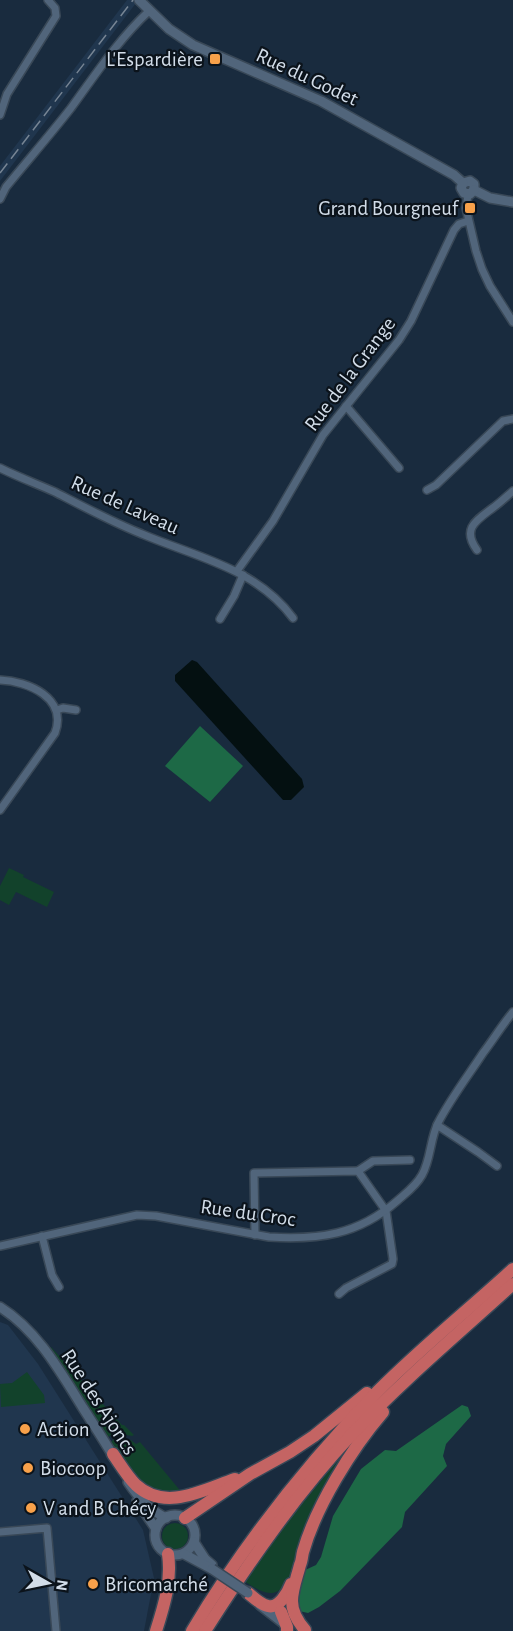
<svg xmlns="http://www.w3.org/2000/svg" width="513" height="1631" font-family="'Alegreya Sans',sans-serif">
	<rect width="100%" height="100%" fill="#192b3e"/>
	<!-- built -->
	<g fill="#20364e">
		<polygon points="127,0 133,0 136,3 0,181 0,166"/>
		<polygon points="0,1322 8,1325 38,1364 143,1530 154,1578 144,1631 0,1631"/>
	</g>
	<!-- green -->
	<g fill="#12422b">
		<polygon points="9,868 24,875 23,877 54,892 47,907 16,892 9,905 0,900 0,886"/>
		<polygon points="51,1347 122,1425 124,1425 134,1435 132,1436 115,1433 106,1438 48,1349"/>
		<polygon points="27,1372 44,1395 45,1403 1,1407 0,1384 12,1383"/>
		<path d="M361 1433 306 1531 288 1582C273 1601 261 1592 244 1581L300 1506Z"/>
		<polygon points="118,1438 131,1440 136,1444 140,1442 183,1494 176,1496 140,1485 110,1443 114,1439"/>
		<circle cx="175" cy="1536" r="13"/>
	</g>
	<!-- forest -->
	<g fill="#1d6946">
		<polygon points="200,726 243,766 210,802 165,766"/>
		<polygon points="462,1405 468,1407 471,1416 446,1444 443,1456 447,1466 405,1512 402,1527 340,1591 319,1607 308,1613 299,1611 295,1603 303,1571 316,1565 321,1557 333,1516 361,1469 385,1450 396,1451"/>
	</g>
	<!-- water -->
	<polygon fill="#041011" points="192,660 197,662 302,779 304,787 291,800 283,800 175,681 175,675"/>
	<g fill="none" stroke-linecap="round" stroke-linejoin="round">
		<defs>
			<g id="minor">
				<polyline points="0,115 7,94 56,16 55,8 48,0"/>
				<polyline points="468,195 466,208 476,251 482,269 490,286 513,322"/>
				<path d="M0 199 6 187C28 160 50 135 71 108 96 74 118 40 149 11"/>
				<polyline points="346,406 399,468"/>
				<path d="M0 468C18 477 37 484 55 492 84 507 112 522 142 534 196 557 256 568 293 618"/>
				<polyline points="427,490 436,485 503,421 513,419"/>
				<path d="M477 550C461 528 477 520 494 507 501 502 507 496 513 491"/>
				<polyline points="237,571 273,521 323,435 399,340 411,321 454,230 459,224 468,221"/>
				<polyline points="220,619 234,596 243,575"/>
				<path d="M0 680C28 681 68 698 55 733L0 810"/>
				<polyline points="57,710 63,708 76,710"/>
				<polyline points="437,1125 478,1152 497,1166"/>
				<polyline points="358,1171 373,1161 410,1160"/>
				<polyline points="255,1235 254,1173 358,1171 386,1211 393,1259 392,1264 346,1288 339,1294"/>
				<polyline points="42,1236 52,1275 59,1287"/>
				<path d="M0 1246 137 1215 156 1216 269 1237C319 1240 358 1235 397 1201 406 1193 416 1186 422 1175 431 1159 430 1139 438 1123 451 1098 468 1076 483 1053 493 1040 502 1025 513 1012"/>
				<polyline points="0,1532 47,1528 56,1631"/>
			</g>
			<g id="tertiary">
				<polyline points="139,0 169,29 193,45 321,101 454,175 463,183"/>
				<polyline points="463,183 470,181 474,184 474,190 490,198 513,202"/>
				<polyline points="463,183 461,188 464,193 470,194 474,190"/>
				<path d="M0 1307C37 1330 60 1371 83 1408 94 1425 105 1442 115 1459"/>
				<path d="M128 1482C138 1497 149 1510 166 1518"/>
				<polyline points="137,1501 156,1529"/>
				<circle cx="175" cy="1535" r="20"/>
				<polyline points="194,1542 205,1559 212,1565"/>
				<polyline points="184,1554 212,1569"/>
				<polyline points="260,1605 287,1626"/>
			</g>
			<g id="trunk">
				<path d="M113 1454C120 1464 127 1476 136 1485 165 1512 203 1490 235 1479"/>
				<polyline points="185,1518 250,1474 290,1452 314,1436 367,1393"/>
				<path d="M248 1593C253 1597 261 1605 268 1606 279 1609 288 1592 291 1584"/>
				<polyline points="281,1612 287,1627 287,1631"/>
				<path d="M305 1630C298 1622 292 1612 292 1601 292 1589 297 1577 300 1565 302 1561 302 1556 303 1552 316 1506 352 1448 383 1412"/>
				<path d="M156 1631C164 1606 172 1580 168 1554"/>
				<path d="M192 1631C244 1544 307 1464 378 1391 421 1348 468 1310 513 1269"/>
				<path d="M205 1631C249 1562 296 1494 352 1434 403 1380 459 1333 513 1284"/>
			</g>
		</defs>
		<!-- minor casing -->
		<use href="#minor" stroke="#394857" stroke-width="10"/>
		<!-- tertiary casing -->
		<use href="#tertiary" stroke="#394857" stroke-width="12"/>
		<!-- trunk casing -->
		<use href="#trunk" stroke="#394857" stroke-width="15"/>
		<!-- minor -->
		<use href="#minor" stroke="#51657b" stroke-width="7"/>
		<!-- tertiary -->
		<use href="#tertiary" stroke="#51657b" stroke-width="9"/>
		<!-- trunk -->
		<use href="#trunk" stroke="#c46463" stroke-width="12"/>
		<!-- rail -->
		<polyline stroke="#778594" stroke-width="1.5" stroke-dasharray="12 6" stroke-linecap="butt" points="0,173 133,0"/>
		<defs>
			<polyline id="tertiary-bridge" points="212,1569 248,1593"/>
		</defs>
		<!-- tertiary-bridge casing -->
		<use href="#tertiary-bridge" stroke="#394857" stroke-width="12" stroke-linecap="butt"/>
		<!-- tertiary-bridge -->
		<use href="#tertiary-bridge" stroke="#51657b" stroke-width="9"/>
	</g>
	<!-- markers -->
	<g fill="#f8a14a" stroke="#0b131b" stroke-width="2">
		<rect x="209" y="53" width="12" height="12" rx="3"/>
		<rect x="464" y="202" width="12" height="12" rx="3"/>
		<circle cx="25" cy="1429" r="6"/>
		<circle cx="28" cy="1468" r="6"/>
		<circle cx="31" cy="1508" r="6"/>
		<circle cx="93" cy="1584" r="6"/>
	</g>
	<g text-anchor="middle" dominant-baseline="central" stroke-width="4.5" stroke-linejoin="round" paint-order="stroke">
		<!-- poi labels -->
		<g font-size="21" fill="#d2dde9" stroke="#0b131b" text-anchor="start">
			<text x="203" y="59" text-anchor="end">L'Espardière</text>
			<text x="458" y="208" text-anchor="end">Grand Bourgneuf</text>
			<text x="37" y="1429">Action</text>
			<text x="40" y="1468">Biocoop</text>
			<text x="43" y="1508">V and B Chécy</text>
			<text x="105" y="1584">Bricomarché</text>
		</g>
		<!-- street labels -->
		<g font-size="21" fill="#d2dde9" stroke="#0b131b">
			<text transform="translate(307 77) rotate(25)">Rue du Godet</text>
			<text transform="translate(350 374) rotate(-53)">Rue de la Grange</text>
			<text transform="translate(125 505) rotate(24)">Rue de Laveau</text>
			<text transform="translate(248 1213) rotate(8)">Rue du Croc</text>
			<text transform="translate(99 1402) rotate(57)">Rue des Ajoncs</text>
		</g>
	</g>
	<!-- north arrow -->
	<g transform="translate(48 1583) rotate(99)" stroke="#0b131b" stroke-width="4.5" paint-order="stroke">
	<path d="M0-4.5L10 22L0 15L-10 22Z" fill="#d2dde9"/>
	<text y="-9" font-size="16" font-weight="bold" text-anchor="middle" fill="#d2dde9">N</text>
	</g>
</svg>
